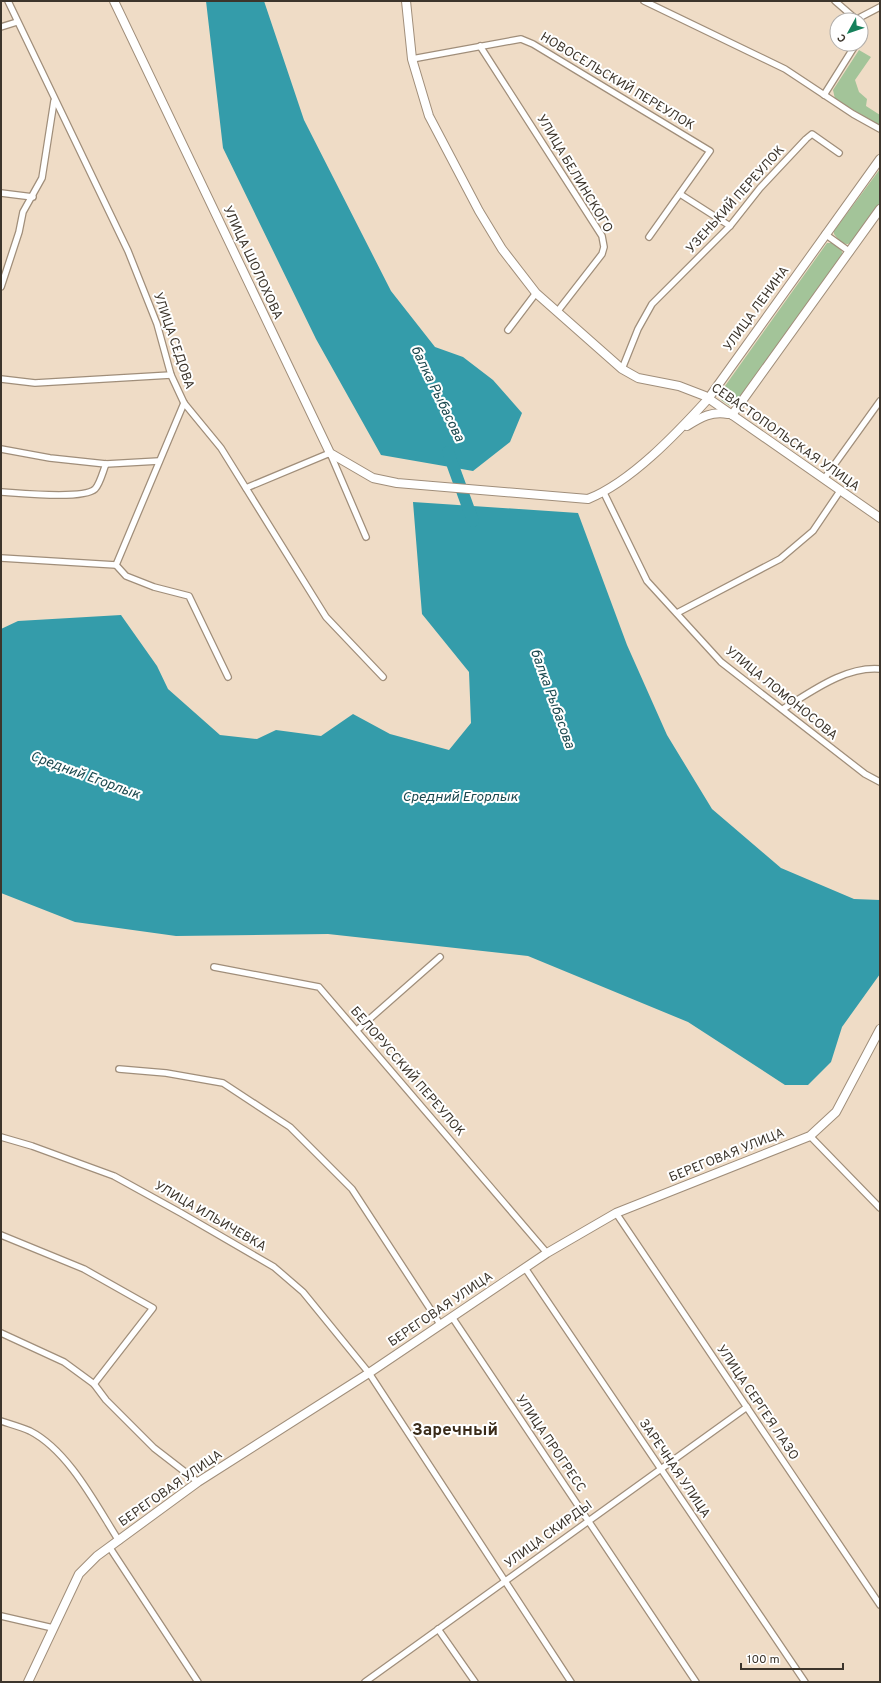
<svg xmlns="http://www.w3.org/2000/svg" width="881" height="1683" font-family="Overpass,sans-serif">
	<rect width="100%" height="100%" fill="#efdcc6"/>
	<!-- green -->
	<g fill="#a3c499">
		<polygon points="859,50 871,57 855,80 859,92 867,99 866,106 880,115 880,126 835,99 833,90"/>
		<path d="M880 169C880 179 881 193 880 203 879 208 853 243 848 244 843 245 837 238 834 234V231Z"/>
		<polygon points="827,243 832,243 841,249 843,255 734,405 730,406 721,400 720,393"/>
	</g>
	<!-- water -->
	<g fill="#349caa">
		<polygon points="206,1 264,1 304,120 391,291 435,347 463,357 493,380 522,413 510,442 473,471 381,455 316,339 223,148"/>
		<polygon points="413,502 578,513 627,645 667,735 712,809 781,868 854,899 880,900 880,974 842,1027 831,1062 808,1085 785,1085 688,1022 528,956 328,934 176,936 75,922 1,893 1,629 18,621 121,615 157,666 168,689 220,735 257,739 276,730 321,736 353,714 390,734 449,750 471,723 469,672 422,614"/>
	</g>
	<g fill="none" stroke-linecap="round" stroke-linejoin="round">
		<!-- river -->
		<polyline stroke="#349caa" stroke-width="12" points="448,452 473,521"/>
		<defs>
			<g id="street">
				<polyline points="8,1 128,251 157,324 171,375 184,403 221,448 326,617 383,677"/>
				<polyline points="644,1 785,69 853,114 880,129"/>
				<polyline points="835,1 857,20"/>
				<polyline points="857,19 880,7"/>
				<polyline points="1,27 17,22"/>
				<polyline points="480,46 602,236 604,247 602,254 557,312"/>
				<polyline points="412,59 521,39 533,44 710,151 649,237"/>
				<polyline points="824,95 856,44"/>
				<polyline points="1,193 33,197"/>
				<polyline points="680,194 730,226"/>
				<polyline points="825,234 850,252"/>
				<polyline points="1,287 19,232 23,212 42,178 54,101"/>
				<polyline points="508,330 536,293"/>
				<polyline points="622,369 638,329 652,304 730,226 760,188 806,139 812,134 839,153"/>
				<polyline points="1,379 35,383 171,375"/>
				<polyline points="1,449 50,458 106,464 159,461"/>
				<polyline points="824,479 880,401"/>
				<polyline points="246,488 330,453 366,537"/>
				<path d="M1 492C19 493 83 500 95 489 100 484 103 471 106 464"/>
				<polyline points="604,493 647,581 721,662 865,774 880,782"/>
				<polyline points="1,558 116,565 184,403"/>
				<polyline points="116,565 126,576 154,587 189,596 228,677"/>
				<polyline points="677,613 780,559 813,531 840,491"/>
				<path d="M783 709C811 692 845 666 880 669"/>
				<polyline points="214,967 319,987 547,1253"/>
				<polyline points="357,1030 440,957"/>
				<polyline points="119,1069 166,1073 223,1083 290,1127 352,1189 440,1324"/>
				<polyline points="810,1136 880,1208"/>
				<polyline points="1,1137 32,1146 114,1176 181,1213 274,1267 303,1292 369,1373 571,1682"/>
				<polyline points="616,1213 880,1605"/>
				<polyline points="1,1235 84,1269 153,1308 94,1384"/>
				<polyline points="525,1268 805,1682"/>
				<polyline points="452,1317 696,1682"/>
				<polyline points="1,1333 64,1362 94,1384 106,1400 154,1448 198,1482"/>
				<path d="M1 1421C10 1424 21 1427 30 1431 69 1451 96 1505 119 1541"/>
				<polyline points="110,1548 198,1682"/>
				<polyline points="1,1616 53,1628"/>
				<polyline points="438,1629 475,1682"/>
				<polyline points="365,1682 747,1407"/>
			</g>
			<g id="secondary">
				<path d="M114 1 330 453 373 478 397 483 588 499C631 482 677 433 708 399L880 159"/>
				<polyline points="406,1 412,59 429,116 479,211 502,249 536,293 622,369 638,378 679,386 705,396 880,518"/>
				<polyline points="732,415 880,209"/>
				<path d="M687 426C701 417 712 411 728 414"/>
				<polyline points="28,1682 79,1574 97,1556 198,1482 369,1373 547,1253 616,1213 810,1136 836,1112 880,1029"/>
			</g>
		</defs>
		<!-- street casing -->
		<use href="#street" stroke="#a08e7a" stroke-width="8"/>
		<!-- secondary casing -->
		<use href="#secondary" stroke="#a08e7a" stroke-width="10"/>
		<!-- street -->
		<use href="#street" stroke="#fff" stroke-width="5.5"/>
		<!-- secondary -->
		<use href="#secondary" stroke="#fff" stroke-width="8"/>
	</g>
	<g text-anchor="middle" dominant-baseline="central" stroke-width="4" stroke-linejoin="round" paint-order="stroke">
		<!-- street labels -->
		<g font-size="13" fill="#3c352c" stroke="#fff">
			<text transform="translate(617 82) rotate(31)">НОВОСЕЛЬСКИЙ ПЕРЕУЛОК</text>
			<text transform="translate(574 174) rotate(59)">УЛИЦА БЕЛИНСКОГО</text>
			<text transform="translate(736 200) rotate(-48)">УЗЕНЬКИЙ ПЕРЕУЛОК</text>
			<text transform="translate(252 263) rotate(65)">УЛИЦА ШОЛОХОВА</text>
			<text transform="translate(757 309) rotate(-54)">УЛИЦА ЛЕНИНА</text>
			<text transform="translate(173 341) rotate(71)">УЛИЦА СЕДОВА</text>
			<text transform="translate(785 438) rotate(35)">СЕВАСТОПОЛЬСКАЯ УЛИЦА</text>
			<text transform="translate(781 694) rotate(39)">УЛИЦА ЛОМОНОСОВА</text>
			<text transform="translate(407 1072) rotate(49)">БЕЛОРУССКИЙ ПЕРЕУЛОК</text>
			<text transform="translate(727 1156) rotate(-22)">БЕРЕГОВАЯ УЛИЦА</text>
			<text transform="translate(210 1217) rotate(30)">УЛИЦА ИЛЬИЧЕВКА</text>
			<text transform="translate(441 1310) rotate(-34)">БЕРЕГОВАЯ УЛИЦА</text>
			<text transform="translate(757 1403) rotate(56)">УЛИЦА СЕРГЕЯ ЛАЗО</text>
			<text transform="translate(550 1444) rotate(56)">УЛИЦА ПРОГРЕСС</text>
			<text transform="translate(674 1469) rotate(56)">ЗАРЕЧНАЯ УЛИЦА</text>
			<text transform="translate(171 1489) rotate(-35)">БЕРЕГОВАЯ УЛИЦА</text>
			<text transform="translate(549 1535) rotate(-36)">УЛИЦА СКИРДЫ</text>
		</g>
		<!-- water labels -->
		<g font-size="14" font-style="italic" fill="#1c494f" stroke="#fff">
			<text transform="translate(437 394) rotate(64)">балка Рыбасова</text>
			<text transform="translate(552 699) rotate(70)">балка Рыбасова</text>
			<text transform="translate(85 776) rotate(20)">Средний Егорлык</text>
			<text x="460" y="797">Средний Егорлык</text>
		</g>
		<!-- district labels -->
		<g font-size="17" font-weight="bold" fill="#3a2b19" stroke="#fff">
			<text x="455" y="1431">Заречный</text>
		</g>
	</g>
	<!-- border -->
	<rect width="881" height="1683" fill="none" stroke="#3c352c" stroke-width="4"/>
	<!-- north arrow -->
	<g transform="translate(849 32) rotate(230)"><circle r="19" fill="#ffffff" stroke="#b1aeab"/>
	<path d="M0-3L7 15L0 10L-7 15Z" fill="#17815c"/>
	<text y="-6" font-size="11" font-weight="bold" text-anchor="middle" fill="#3c352c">С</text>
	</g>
	<!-- scale -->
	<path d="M741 1663v6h102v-6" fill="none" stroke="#3c352c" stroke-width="2"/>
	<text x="747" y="1663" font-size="12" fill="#3c352c" stroke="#ffffff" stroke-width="3" paint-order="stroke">100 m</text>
</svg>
